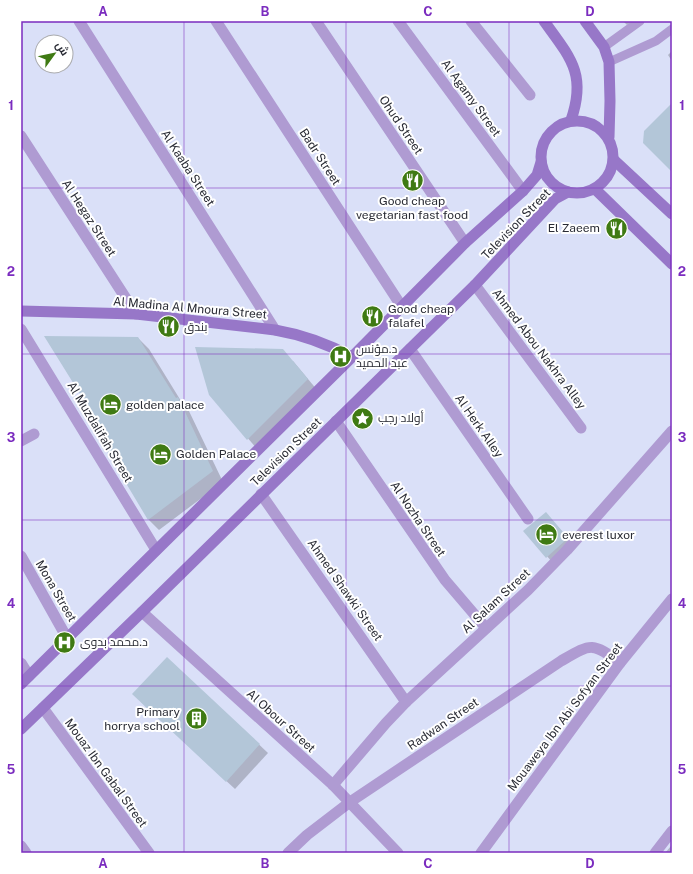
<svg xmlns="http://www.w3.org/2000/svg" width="693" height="874" font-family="'Public Sans',Cairo,sans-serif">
	<rect width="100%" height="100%" fill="#dae0f8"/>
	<!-- shadow -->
	<g fill="#0003">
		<polygon points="623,21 633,21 627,25"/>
		<polygon points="672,51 672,61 668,55"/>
		<polygon points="138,338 149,349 181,401 188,409 223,482 159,530 149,520 104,443 110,439"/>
		<polygon points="293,361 318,391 258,450 210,394"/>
		<polygon points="551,519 573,544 553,563 525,531"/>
		<polygon points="167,658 268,753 235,789 141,702"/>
		<polygon points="671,846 672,847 672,853 665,853"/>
	</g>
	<!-- building -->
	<g fill="#b3c6d8">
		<polygon points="672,103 672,172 643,143 644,131"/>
		<polygon points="44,336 138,337 176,398 178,397 213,471 148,520 102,443 108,439"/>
		<polygon points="195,347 283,349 308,379 247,440 209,395"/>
		<polygon points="546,512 568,538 546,558 523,531"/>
		<polygon points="167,657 260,744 226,782 132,694"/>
	</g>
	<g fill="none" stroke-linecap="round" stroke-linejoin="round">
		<!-- service -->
		<g stroke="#af9bd2" stroke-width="9">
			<polyline points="604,47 640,21"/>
			<polyline points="609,62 656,41 672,29"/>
		</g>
		<!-- minor -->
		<g stroke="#af9bd2" stroke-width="11">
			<polyline points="79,21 275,330"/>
			<polyline points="216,21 402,307"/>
			<polyline points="316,21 465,243"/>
			<polyline points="398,21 523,191"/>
			<polyline points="471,21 530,95"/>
			<polyline points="21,136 136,314"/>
			<polyline points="475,285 581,428"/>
			<polyline points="21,329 156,550"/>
			<polyline points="410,349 528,519"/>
			<polyline points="336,421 445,580 486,628"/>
			<polyline points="21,441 34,434"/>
			<polyline points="261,494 406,702"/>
			<polyline points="21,556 67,638"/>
			<polyline points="142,612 333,785 398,853"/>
			<polyline points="21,663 29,676"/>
			<polyline points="43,708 149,853"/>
			<polyline points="333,785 386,723 406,702 528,590 567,550 672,431"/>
			<polyline points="21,846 26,853"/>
			<path d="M288 853 307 835 350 802 561 661C592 643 592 642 620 663"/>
			<polyline points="481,853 620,663 672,599"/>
			<polyline points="655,853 672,831"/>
		</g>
		<!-- secondary -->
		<g stroke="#9777c8" stroke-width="11">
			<path d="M544 21C570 57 587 74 571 120"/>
			<polyline points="585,21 604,47 609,62 610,101 609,137"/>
			<circle cx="577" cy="157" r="36"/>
			<polyline points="614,160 672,214"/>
			<polyline points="595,189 672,264"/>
			<path d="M21 311 136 314 275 330C304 335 326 343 352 357"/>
			<polyline points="21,684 352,357 465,243 523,191 537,175 541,162"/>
			<polyline points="21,729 142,612 475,285 555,199 568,192"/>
		</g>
	</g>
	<!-- grid -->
	<path fill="none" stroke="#7b2cbf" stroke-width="1" stroke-opacity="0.55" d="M184 21V853M346 21V853M509 21V853M21 188H672M21 354H672M21 520H672M21 686H672"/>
	<!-- icons -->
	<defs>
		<symbol id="restaurant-disc" viewBox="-11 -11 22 22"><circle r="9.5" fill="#3f7a13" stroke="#fff"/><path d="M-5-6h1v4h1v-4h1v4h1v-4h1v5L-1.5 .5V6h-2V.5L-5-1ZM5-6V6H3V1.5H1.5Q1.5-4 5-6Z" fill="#fff"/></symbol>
		<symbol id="hospital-disc" viewBox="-11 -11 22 22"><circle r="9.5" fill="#3f7a13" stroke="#fff"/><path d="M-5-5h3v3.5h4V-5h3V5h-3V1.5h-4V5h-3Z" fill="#fff"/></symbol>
		<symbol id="hotel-disc" viewBox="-11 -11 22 22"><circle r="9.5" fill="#3f7a13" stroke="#fff"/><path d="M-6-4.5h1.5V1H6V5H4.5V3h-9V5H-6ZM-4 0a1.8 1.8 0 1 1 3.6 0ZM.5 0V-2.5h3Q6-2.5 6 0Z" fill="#fff"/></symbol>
		<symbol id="sight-disc" viewBox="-11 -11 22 22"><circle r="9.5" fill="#3f7a13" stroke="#fff"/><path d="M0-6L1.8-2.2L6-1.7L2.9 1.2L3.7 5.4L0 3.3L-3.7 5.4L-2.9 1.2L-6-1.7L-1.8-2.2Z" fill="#fff"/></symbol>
		<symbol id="building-disc" viewBox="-11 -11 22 22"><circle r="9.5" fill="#3f7a13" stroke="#fff"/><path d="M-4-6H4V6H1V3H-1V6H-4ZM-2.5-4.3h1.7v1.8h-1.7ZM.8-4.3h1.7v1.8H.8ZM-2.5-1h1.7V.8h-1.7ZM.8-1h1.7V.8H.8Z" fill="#fff"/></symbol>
	</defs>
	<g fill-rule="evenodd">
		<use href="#restaurant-disc" x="400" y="168" width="25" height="25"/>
		<use href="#restaurant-disc" x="604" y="216" width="25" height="25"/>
		<use href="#restaurant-disc" x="360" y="304" width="25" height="25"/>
		<use href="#restaurant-disc" x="156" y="314" width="25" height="25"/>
		<use href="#hospital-disc" x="328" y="344" width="25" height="25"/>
		<use href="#hotel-disc" x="98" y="392" width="25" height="25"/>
		<use href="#sight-disc" x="350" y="406" width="25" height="25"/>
		<use href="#hotel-disc" x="148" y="442" width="25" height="25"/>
		<use href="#hotel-disc" x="534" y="522" width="25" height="25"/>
		<use href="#hospital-disc" x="52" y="630" width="25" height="25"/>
		<use href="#building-disc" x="184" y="706" width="25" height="25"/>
	</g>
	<g text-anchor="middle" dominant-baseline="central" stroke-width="4" stroke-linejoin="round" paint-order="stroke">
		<!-- street labels -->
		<g font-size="12" fill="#2a2c35" stroke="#fff">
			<text transform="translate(471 98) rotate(54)">Al Agamy Street</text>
			<text transform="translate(401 125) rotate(56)">Ohud Street</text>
			<text transform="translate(320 157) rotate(57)">Badr Street</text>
			<text transform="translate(188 168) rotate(57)">Al Kaaba Street</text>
			<text transform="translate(89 218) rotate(57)">Al Hegaz Street</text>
			<text transform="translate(516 224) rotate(-46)">Television Street</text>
			<text transform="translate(190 308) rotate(5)">Al Madina Al Mnoura Street</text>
			<text transform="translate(539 349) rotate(53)">Ahmed Abou Nakhra Alley</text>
			<text transform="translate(479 426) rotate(55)">Al Herk Alley</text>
			<text transform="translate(100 432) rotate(59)">Al Muzdalifah Street</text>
			<text transform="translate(286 452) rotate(-44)">Television Street</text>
			<text transform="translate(418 519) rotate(56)">Al Nozha Street</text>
			<text transform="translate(345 590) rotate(55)">Ahmed Shawki Street</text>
			<text transform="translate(56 591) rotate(60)">Mona Street</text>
			<text transform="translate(496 601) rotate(-43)">Al Salam Street</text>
			<text transform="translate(565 717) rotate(-53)">Mouaweya Ibn Abi Sofyan Street</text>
			<text transform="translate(281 721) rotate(42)">Al Obour Street</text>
			<text transform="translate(443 724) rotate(-34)">Radwan Street</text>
			<text transform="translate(106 773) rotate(54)">Mouaz Ibn Gabal Street</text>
		</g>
		<!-- poi labels -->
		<g font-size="12" fill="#2a2c35" stroke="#fff" text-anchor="start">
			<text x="412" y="201" text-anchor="middle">Good cheap<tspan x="412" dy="14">vegetarian fast food</tspan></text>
			<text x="600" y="228" text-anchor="end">El Zaeem</text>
			<text x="388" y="309">Good cheap<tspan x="388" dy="14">falafel</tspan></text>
			<text x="184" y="327">بندق</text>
			<text x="356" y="349">د.مؤنس<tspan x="356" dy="14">عبد الحميد</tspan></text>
			<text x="126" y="405">golden palace</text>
			<text x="378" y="418">أولاد رجب</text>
			<text x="176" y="454">Golden Palace</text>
			<text x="562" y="535">everest luxor</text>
			<text x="80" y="642">د.محمد بدوى</text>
			<text x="180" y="712" text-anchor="end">Primary<tspan x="180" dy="14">horrya school</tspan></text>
		</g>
	</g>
	<!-- border -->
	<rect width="693" height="874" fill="none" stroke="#ffffff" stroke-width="44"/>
	<!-- north arrow -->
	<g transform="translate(54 54) rotate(57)"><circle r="19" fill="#ffffff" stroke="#aaabae"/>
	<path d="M0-3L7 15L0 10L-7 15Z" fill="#3f7a13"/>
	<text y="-6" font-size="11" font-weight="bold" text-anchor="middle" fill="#2a2c35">ش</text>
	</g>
	<rect x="22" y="22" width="649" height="830" fill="none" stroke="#7b2cbf" stroke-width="1.5"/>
	<g font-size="13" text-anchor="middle" font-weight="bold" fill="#7b2cbf">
		<text x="103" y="16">A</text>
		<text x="265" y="16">B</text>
		<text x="428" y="16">C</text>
		<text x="590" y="16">D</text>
		<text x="11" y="110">1</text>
		<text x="682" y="110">1</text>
		<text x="11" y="276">2</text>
		<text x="682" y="276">2</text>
		<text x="11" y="442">3</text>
		<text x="682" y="442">3</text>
		<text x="11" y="608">4</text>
		<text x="682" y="608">4</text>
		<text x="11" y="774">5</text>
		<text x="682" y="774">5</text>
		<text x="103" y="868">A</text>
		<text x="265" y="868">B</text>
		<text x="428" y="868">C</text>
		<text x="590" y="868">D</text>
	</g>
</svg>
